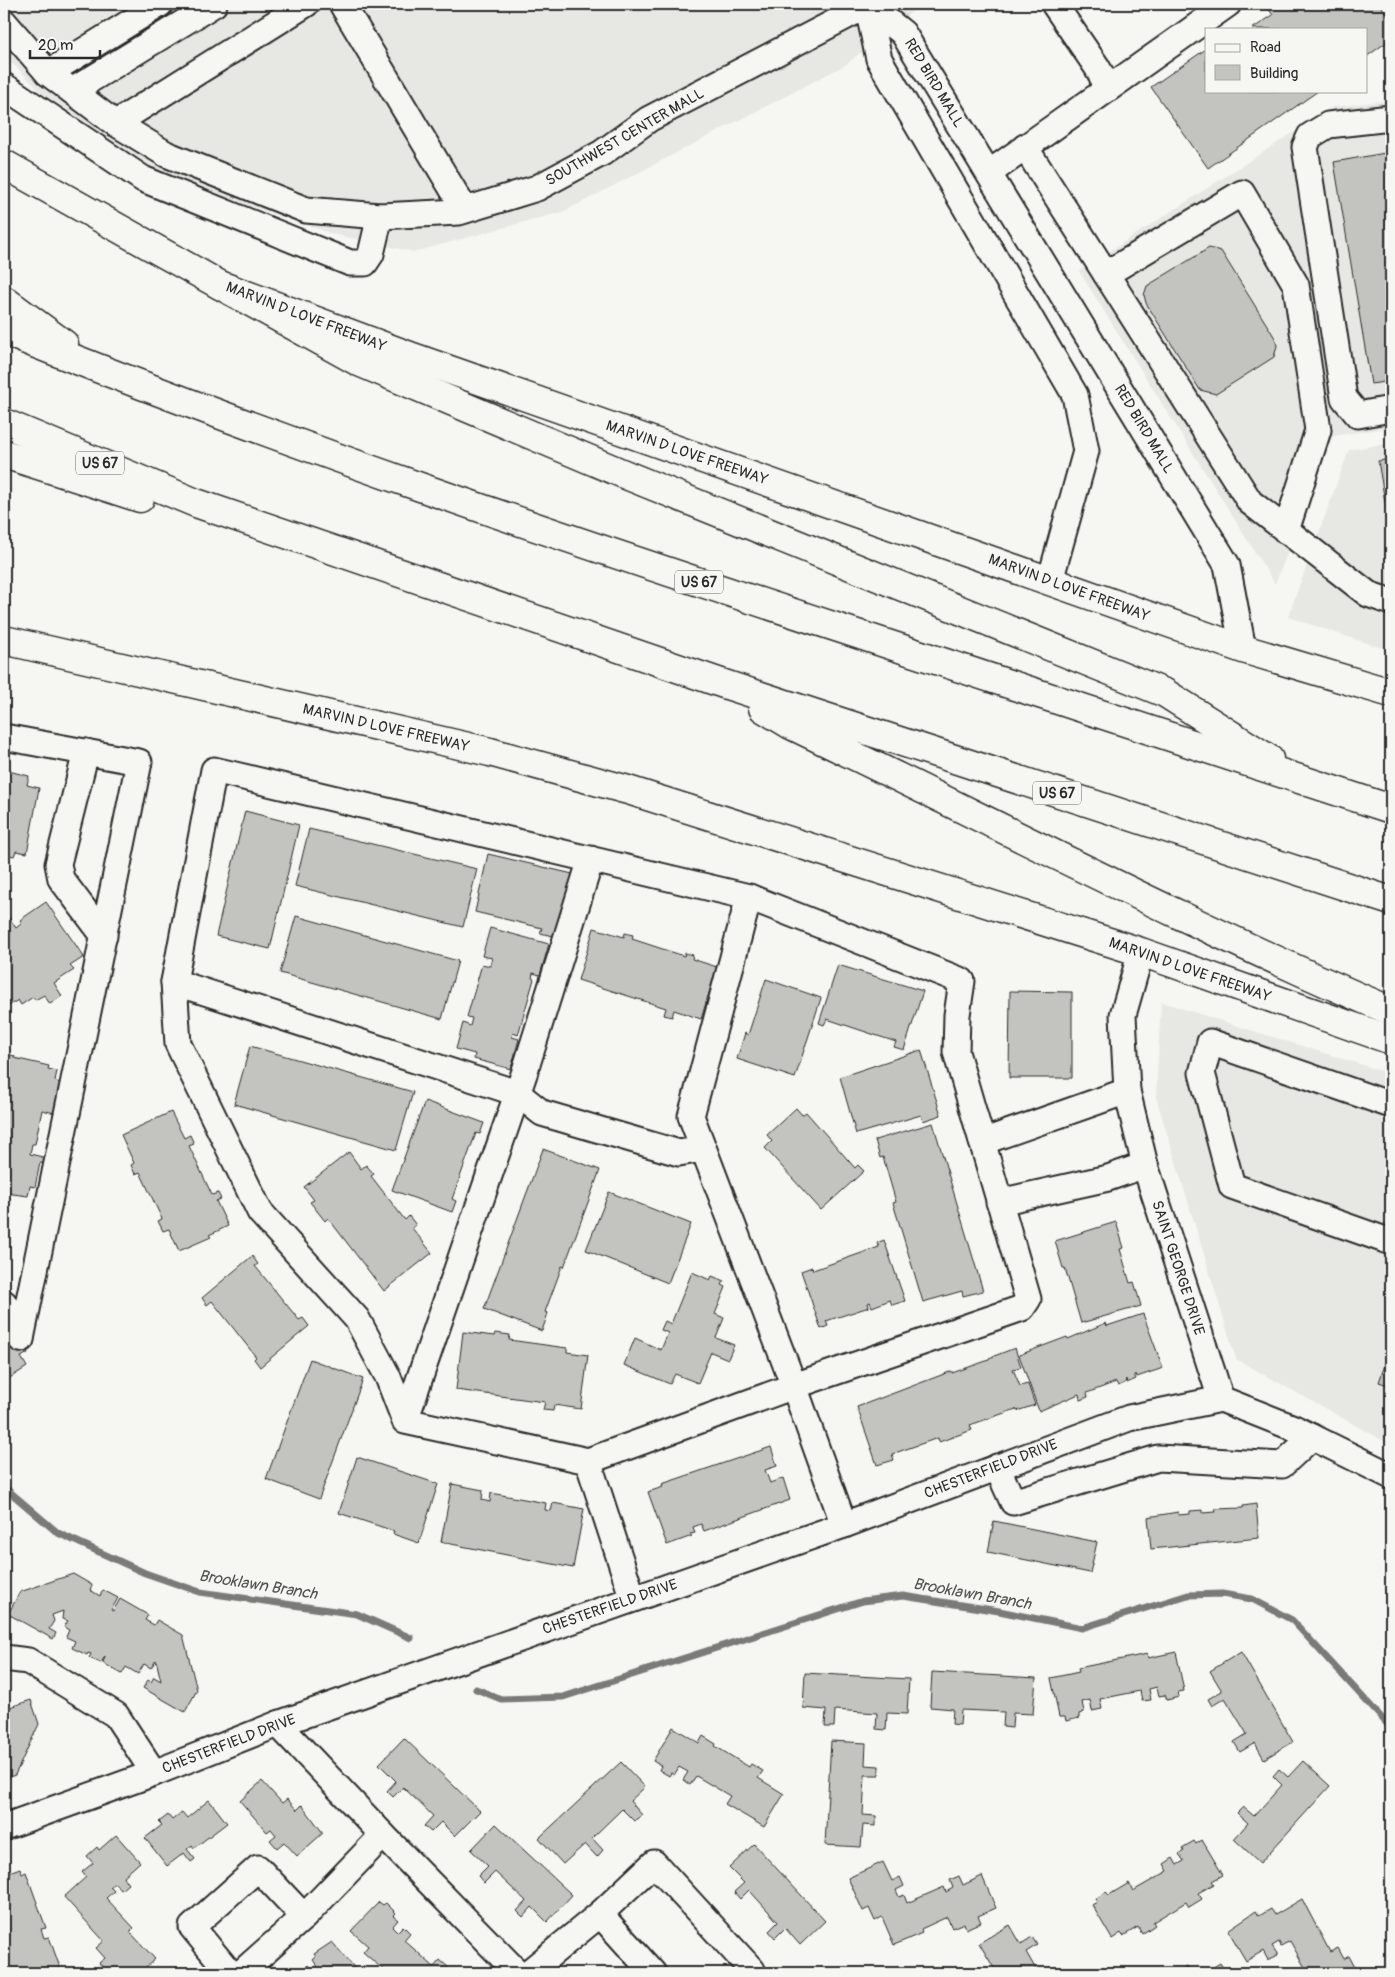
<svg xmlns="http://www.w3.org/2000/svg" width="1395" height="1977" font-family="Pangolin,sans-serif">
	<rect width="100%" height="100%" fill="#f6f6f2"/>
	<filter id="ink" filterUnits="userSpaceOnUse"><feTurbulence type="fractalNoise" baseFrequency=".02" numOctaves="2"/><feDisplacementMap in="SourceGraphic" scale="10" xChannelSelector="R" yChannelSelector="G"/><feConvolveMatrix kernelMatrix="1 2 1 2 8 2 1 2 1" color-interpolation-filters="sRGB"/></filter>
	<g filter="url(#ink)">
		<!-- built -->
		<g fill="#e7e7e3">
			<polygon points="4,4 922,4 845,65 565,211 414,252 333,234 173,180 50,101 4,55"/>
			<polygon points="1391,100 1391,427 1333,436 1275,584 1079,271 1333,107"/>
			<polygon points="1391,443 1391,651 1288,617 1349,450"/>
			<polygon points="1161,1002 1391,1074 1391,1445 1236,1359 1156,1097"/>
		</g>
		<g fill="none" stroke-linecap="round" stroke-linejoin="round">
			<!-- stream -->
			<g stroke="#7a7a78" stroke-width="7">
				<polyline points="4,1487 58,1533 145,1573 200,1592 357,1614 411,1638"/>
				<polyline points="476,1689 501,1699 563,1697 863,1601 903,1596 999,1611 1082,1628 1188,1595 1222,1594 1252,1599 1292,1620 1391,1728"/>
			</g>
		</g>
		<!-- building -->
		<g fill="#c3c3c0" stroke="#2b2b2b">
			<polygon points="1274,4 1380,4 1391,21 1391,39 1366,57 1366,29 1252,29 1273,15 1268,8"/>
			<polygon points="1206,49 1206,91 1318,91 1208,168 1151,87"/>
			<polygon points="1391,152 1391,381 1371,384 1334,162"/>
			<polygon points="1209,248 1221,251 1275,338 1277,346 1274,357 1216,394 1200,390 1146,303 1144,295 1147,286"/>
			<polygon points="1391,459 1391,537 1378,461"/>
			<polygon points="4,770 29,776 27,785 39,788 27,853 16,851 14,856 4,854"/>
			<polygon points="245,811 299,825 270,949 216,936"/>
			<polygon points="309,829 477,869 463,927 295,886"/>
			<polygon points="488,854 577,875 558,937 540,933 542,928 475,912"/>
			<polygon points="46,902 84,957 70,966 74,970 54,983 62,996 50,1004 44,995 35,1000 33,997 21,1005 18,1000 4,1009 4,918 8,916 16,928 22,923 20,920"/>
			<polygon points="296,916 458,961 442,1019 280,973"/>
			<polygon points="490,928 549,944 540,975 533,973 532,978 534,979 518,1035 513,1033 512,1037 519,1039 511,1069 474,1059 475,1054 456,1049 463,1023 470,1026 472,1018 467,1017 482,964 490,966 492,958 482,956"/>
			<polygon points="594,928 624,937 625,933 633,935 632,939 684,956 685,953 693,955 692,959 717,967 701,1019 674,1010 672,1017 664,1015 666,1008 578,980"/>
			<polygon points="838,965 923,991 904,1050 894,1047 896,1042 827,1019 824,1025 819,1023"/>
			<polygon points="766,979 821,998 795,1078 737,1059 745,1033 748,1035"/>
			<polygon points="1010,991 1072,992 1072,1078 1009,1078"/>
			<polygon points="250,1046 413,1092 396,1150 234,1104"/>
			<polygon points="921,1050 941,1115 923,1121 921,1115 856,1134 840,1077"/>
			<polygon points="4,1054 15,1056 14,1058 49,1066 48,1069 57,1071 55,1081 60,1083 58,1097 62,1098 59,1114 42,1110 35,1144 32,1144 30,1154 47,1158 46,1164 40,1163 35,1187 30,1186 28,1196 5,1193 4,1191"/>
			<polygon points="425,1101 484,1123 480,1134 476,1133 452,1199 456,1201 452,1212 392,1190"/>
			<polygon points="796,1108 802,1115 806,1112 855,1168 858,1165 864,1171 821,1210 765,1148 772,1141 767,1135"/>
			<polygon points="171,1112 184,1138 190,1135 194,1144 189,1146 212,1195 218,1193 221,1199 216,1201 228,1226 209,1235 211,1237 179,1251 169,1229 163,1231 158,1221 162,1219 140,1172 135,1174 131,1165 134,1163 121,1135"/>
			<polygon points="933,1123 983,1291 963,1296 962,1291 923,1302 893,1203 896,1202 883,1157 880,1158 875,1140"/>
			<polygon points="543,1149 600,1170 564,1267 562,1266 545,1312 548,1313 542,1331 484,1309"/>
			<polygon points="349,1152 361,1169 366,1165 374,1174 371,1176 405,1220 409,1216 416,1225 412,1228 432,1253 384,1291 328,1218 325,1221 310,1202 314,1200 304,1187"/>
			<polygon points="609,1192 691,1224 668,1283 586,1250"/>
			<polygon points="1116,1222 1124,1248 1120,1249 1130,1283 1134,1282 1141,1306 1081,1323 1065,1268 1063,1268 1055,1241"/>
			<polygon points="884,1240 905,1301 892,1305 890,1300 872,1307 870,1302 868,1303 869,1307 826,1321 828,1326 821,1329 801,1271 812,1267 813,1270 879,1247 877,1243"/>
			<polygon points="252,1256 258,1264 255,1266 299,1320 303,1318 309,1326 260,1367 254,1359 256,1357 212,1301 207,1305 202,1298"/>
			<polygon points="692,1272 710,1280 712,1276 724,1281 722,1285 726,1287 715,1314 724,1318 716,1338 734,1345 728,1359 711,1352 698,1383 675,1374 670,1384 624,1365 635,1338 661,1350 668,1333 661,1330 665,1321 671,1324"/>
			<polygon points="1143,1314 1163,1368 1137,1377 1136,1374 1134,1375 1136,1379 1127,1383 1126,1379 1125,1383 1118,1386 1116,1382 1087,1393 1088,1397 1080,1400 1079,1394 1039,1411 1019,1355 1067,1337 1068,1339 1106,1323 1107,1326"/>
			<polygon points="14,1329 28,1353 21,1357 27,1367 8,1379 7,1377 4,1379 4,1335"/>
			<polygon points="463,1332 494,1336 495,1333 510,1335 509,1340 567,1348 567,1352 588,1355 581,1409 554,1405 553,1411 543,1410 545,1402 456,1390"/>
			<polygon points="1015,1348 1021,1367 1013,1369 1020,1386 1028,1384 1035,1405 1017,1411 1016,1409 970,1425 972,1430 939,1442 938,1438 892,1454 894,1460 877,1465 857,1407 952,1371 952,1373 989,1360 989,1358"/>
			<polygon points="1391,1348 1391,1386 1379,1382"/>
			<polygon points="310,1359 363,1379 319,1499 266,1479"/>
			<polygon points="771,1447 777,1466 765,1470 770,1483 783,1478 790,1500 704,1531 701,1524 693,1527 695,1533 690,1534 692,1536 667,1545 648,1492 663,1487 662,1484"/>
			<polygon points="357,1457 438,1484 419,1543 393,1534 394,1531 339,1513"/>
			<polygon points="452,1484 483,1490 482,1500 490,1502 491,1493 546,1503 545,1510 551,1511 553,1503 584,1509 573,1568 441,1542"/>
			<polygon points="1256,1504 1259,1538 1151,1549 1148,1517 1178,1512 1178,1515 1190,1514 1190,1511 1203,1510 1203,1513 1216,1512 1215,1509 1243,1508 1243,1506"/>
			<polygon points="994,1521 1097,1542 1090,1573 988,1552"/>
			<polygon points="73,1574 92,1585 90,1590 100,1596 103,1590 118,1598 111,1610 113,1611 120,1599 148,1615 145,1620 154,1625 157,1620 183,1635 197,1690 185,1712 143,1688 148,1680 151,1682 154,1677 161,1681 156,1660 151,1668 144,1664 138,1674 126,1667 122,1674 103,1663 105,1656 101,1663 89,1658 91,1654 88,1653 87,1655 72,1648 75,1641 66,1637 69,1630 64,1627 68,1621 62,1619 63,1611 52,1615 54,1621 49,1629 56,1633 53,1639 8,1614 20,1592"/>
			<polygon points="1176,1652 1184,1691 1178,1692 1179,1697 1167,1700 1165,1695 1159,1696 1157,1687 1149,1689 1151,1700 1142,1701 1140,1691 1100,1699 1102,1709 1092,1711 1090,1700 1082,1702 1084,1712 1079,1714 1079,1718 1066,1721 1065,1717 1059,1717 1051,1678 1079,1672 1078,1668 1147,1654 1148,1658"/>
			<polygon points="1241,1652 1293,1742 1264,1759 1255,1743 1240,1752 1234,1742 1247,1734 1225,1698 1212,1706 1208,1699 1222,1691 1210,1671"/>
			<polygon points="932,1672 1036,1678 1033,1714 1013,1713 1012,1728 1003,1727 1004,1712 961,1710 960,1725 952,1724 953,1709 930,1707"/>
			<polygon points="805,1673 909,1679 907,1714 887,1713 886,1730 876,1729 877,1713 835,1710 834,1727 825,1727 826,1710 803,1708"/>
			<polygon points="31,1700 39,1724 15,1775 4,1779 4,1709"/>
			<polygon points="673,1727 699,1743 703,1736 716,1744 715,1746 749,1767 751,1764 763,1771 758,1778 784,1794 764,1827 725,1804 730,1796 696,1776 690,1785 683,1780 688,1772 679,1767 674,1775 671,1773 669,1776 659,1770 661,1766 653,1761"/>
			<polygon points="404,1738 480,1811 455,1836 441,1822 431,1832 424,1826 433,1816 403,1787 393,1797 387,1791 396,1781 379,1764"/>
			<polygon points="831,1741 866,1743 865,1765 879,1766 879,1775 865,1775 863,1815 876,1816 876,1826 863,1825 861,1847 825,1845"/>
			<polygon points="1303,1761 1330,1786 1260,1863 1234,1839 1248,1823 1237,1813 1243,1807 1254,1816 1282,1785 1273,1776 1279,1769 1288,1777"/>
			<polygon points="621,1762 645,1787 630,1801 642,1815 634,1821 622,1809 592,1838 603,1850 597,1857 585,1844 563,1864 539,1838"/>
			<polygon points="262,1781 282,1803 287,1799 297,1810 302,1805 323,1833 297,1856 284,1842 277,1848 270,1840 276,1835 271,1829 267,1832 240,1801"/>
			<polygon points="209,1800 227,1823 194,1848 192,1845 187,1849 195,1859 191,1862 184,1853 167,1866 145,1838 162,1825 159,1822 168,1815 172,1820 182,1812 187,1818"/>
			<polygon points="496,1824 572,1895 547,1922 532,1907 523,1917 517,1911 526,1901 495,1872 484,1883 478,1876 488,1866 471,1850"/>
			<polygon points="116,1835 140,1862 123,1877 128,1884 121,1890 115,1883 110,1887 114,1891 106,1898 134,1928 130,1932 155,1959 139,1973 118,1973 114,1969 108,1973 99,1963 105,1958 96,1948 104,1941 64,1897 86,1877 82,1872 93,1863 87,1856 97,1847 99,1850"/>
			<polygon points="1202,1840 1223,1875 1212,1881 1214,1884 1198,1893 1202,1899 1189,1907 1186,1902 1153,1922 1155,1925 1142,1934 1138,1927 1123,1936 1121,1933 1112,1939 1092,1905 1097,1902 1095,1899 1106,1892 1109,1895 1129,1883 1133,1891 1168,1871 1164,1864 1173,1858 1177,1865 1184,1861 1179,1854 1184,1851 1182,1848 1194,1841 1196,1844"/>
			<polygon points="754,1844 825,1921 800,1945 785,1928 775,1938 769,1931 778,1922 749,1890 740,1899 734,1892 744,1883 729,1868"/>
			<polygon points="883,1862 892,1881 900,1877 904,1886 896,1890 899,1897 904,1895 907,1903 944,1887 946,1892 953,1888 950,1880 959,1876 963,1885 982,1876 996,1908 978,1916 981,1922 966,1929 964,1923 952,1928 947,1917 921,1929 922,1933 894,1945 882,1917 875,1921 869,1908 863,1911 848,1878"/>
			<polygon points="20,1868 22,1874 26,1872 46,1928 41,1929 44,1938 49,1937 62,1973 4,1973 4,1874"/>
			<polygon points="1302,1899 1330,1952 1338,1948 1344,1959 1349,1956 1358,1973 1308,1973 1290,1941 1281,1946 1279,1942 1272,1946 1278,1955 1268,1960 1263,1951 1246,1961 1228,1930 1256,1911 1259,1916 1271,1909 1275,1915"/>
			<polygon points="379,1902 383,1905 386,1903 396,1913 393,1916 398,1920 392,1927 397,1932 403,1926 410,1933 404,1940 434,1967 440,1960 448,1967 442,1973 387,1973 363,1952 368,1946 351,1931"/>
			<polygon points="1010,1925 1021,1944 1032,1937 1037,1945 1026,1952 1038,1973 997,1973 979,1943"/>
			<polygon points="332,1942 359,1973 301,1973 308,1965 313,1971 318,1967 313,1960 316,1957 314,1954"/>
			<polygon points="1220,1963 1226,1973 1204,1973"/>
			<polygon points="1187,1966 1192,1973 1176,1973"/>
		</g>
		<g fill="none" stroke-linecap="round" stroke-linejoin="round">
			<defs>
				<g id="minor">
					<polyline points="342,4 465,210"/>
					<polyline points="867,4 879,59 1075,395 1086,451 1050,581"/>
					<polyline points="1054,4 1097,67 1103,78 1104,91"/>
					<polyline points="868,5 903,33 1227,565 1243,649"/>
					<polyline points="4,22 48,73 112,121 166,154 306,210 380,216 459,212 537,188 602,153 649,119 870,4"/>
					<polyline points="48,73 160,4"/>
					<polyline points="4,86 143,179 350,263 365,263 371,254 380,216"/>
					<polyline points="72,91 214,4"/>
					<polyline points="1391,118 1328,125 1310,136 1305,147 1344,398 1358,415 1391,409"/>
					<polyline points="116,123 306,4"/>
					<polyline points="1025,147 1106,274"/>
					<polyline points="989,173 1228,4"/>
					<polyline points="1286,531 1318,430 1296,285 1242,193 1106,274 1250,502 1368,594 1391,602"/>
					<polyline points="4,737 139,762 21,1339"/>
					<polyline points="86,752 58,864 61,879 104,936"/>
					<polyline points="749,897 691,1116 794,1386 844,1525"/>
					<polyline points="1141,952 1123,1015 1127,1091 1145,1165 1221,1399"/>
					<polyline points="174,982 517,1093 542,1113 679,1153 703,1149"/>
					<polyline points="1391,1105 1210,1042 1202,1073 1232,1186 1391,1242"/>
					<polyline points="982,1142 1127,1091"/>
					<polyline points="999,1202 1108,1178 1145,1165"/>
					<polyline points="4,1303 21,1339"/>
					<polyline points="1221,1399 1294,1428 1391,1476"/>
					<polyline points="405,1421 388,1377 357,1319 260,1212 178,1044 174,982 214,770 749,897 962,981 957,1015 956,1052 1028,1299 1022,1308 794,1386 588,1461 405,1421 524,1074 591,859"/>
					<polyline points="588,1461 633,1599"/>
					<polyline points="997,1467 1013,1502 1158,1458 1282,1465 1312,1437"/>
					<polyline points="4,1658 28,1661 116,1715 154,1773"/>
					<polyline points="278,1724 383,1835 518,1973"/>
					<polyline points="4,1827 154,1773 278,1724 844,1525 1129,1418 1221,1399"/>
					<polyline points="600,1914 653,1973"/>
					<polyline points="230,1973 192,1927 258,1868 304,1917"/>
					<polyline points="241,1973 304,1917 383,1835"/>
					<polyline points="528,1973 600,1914 654,1863 752,1970 748,1973"/>
				</g>
				<g id="major">
					<polyline points="4,164 220,285 410,356 1243,649 1391,693"/>
					<polyline points="4,640 490,752 628,790 1141,952 1391,1040"/>
				</g>
				<g id="highway">
					<polyline points="220,285 359,362 631,477 1165,693 1269,759"/>
					<polyline points="4,300 64,344"/>
					<path d="M4 331C282 443 566 539 851 632 1031 691 1211 751 1391 809"/>
					<polyline points="4,423 196,503 724,684 1391,901"/>
					<polyline points="4,454 140,498"/>
					<path d="M763 708 791 725C991 821 1187 924 1391 1011"/>
				</g>
			</defs>
			<!-- minor casing -->
			<use href="#minor" stroke="#2b2b2b" stroke-width="29"/>
			<!-- major casing -->
			<use href="#major" stroke="#2b2b2b" stroke-width="31"/>
			<!-- highway casing -->
			<use href="#highway" stroke="#2b2b2b" stroke-width="31"/>
			<!-- minor -->
			<use href="#minor" stroke="#f6f6f2" stroke-width="25"/>
			<!-- major -->
			<use href="#major" stroke="#f6f6f2" stroke-width="28"/>
			<!-- highway -->
			<use href="#highway" stroke="#f6f6f2" stroke-width="28"/>
		</g>
	</g>
	<g text-anchor="middle" dominant-baseline="central" stroke-width="4" stroke-linejoin="round" paint-order="stroke">
		<!-- shield labels -->
		<g fill="#f6f6f2" stroke="#686867" stroke-width="1">
			<rect x="76" y="451.5" width="48" height="23" rx="4"/>
			<rect x="675" y="570.5" width="48" height="23" rx="4"/>
			<rect x="1033" y="781.5" width="48" height="23" rx="4"/>
		</g>
		<g font-size="14" font-weight="bold" fill="#2b2b2b">
			<text x="100" y="463">US 67</text>
			<text x="699" y="582">US 67</text>
			<text x="1057" y="793">US 67</text>
		</g>
		<!-- street labels -->
		<g font-size="15" fill="#2b2b2b" stroke="#f6f6f2">
			<text transform="translate(934 83) rotate(59)">RED BIRD MALL</text>
			<text transform="translate(625 137) rotate(-30)">SOUTHWEST CENTER MALL</text>
			<text transform="translate(306 317) rotate(21)">MARVIN D LOVE FREEWAY</text>
			<text transform="translate(1144 429) rotate(59)">RED BIRD MALL</text>
			<text transform="translate(687 453) rotate(19)">MARVIN D LOVE FREEWAY</text>
			<text transform="translate(1069 588) rotate(20)">MARVIN D LOVE FREEWAY</text>
			<text transform="translate(386 728) rotate(13)">MARVIN D LOVE FREEWAY</text>
			<text transform="translate(1190 970) rotate(19)">MARVIN D LOVE FREEWAY</text>
			<text transform="translate(1178 1268) rotate(72)">SAINT GEORGE DRIVE</text>
			<text transform="translate(991 1469) rotate(-21)">CHESTERFIELD DRIVE</text>
			<text transform="translate(610 1607) rotate(-19)">CHESTERFIELD DRIVE</text>
			<text transform="translate(229 1744) rotate(-21)">CHESTERFIELD DRIVE</text>
		</g>
		<!-- water labels -->
		<g font-size="16" font-style="italic" fill="#525251" stroke="#f6f6f2">
			<text transform="translate(258 1585) rotate(9)">Brooklawn Branch</text>
			<text transform="translate(972 1594) rotate(10)">Brooklawn Branch</text>
		</g>
	</g>
	<!-- margin -->
	<rect width="1395" height="1977" fill="none" stroke="#f6f6f2" stroke-width="20"/>
	<rect x="10" y="10" width="1375" height="1957" fill="none" stroke="#2b2b2b" stroke-width="2" filter="url(#ink)"/>
	<!-- legend -->
	<rect x="1205" y="28" width="162" height="65" fill="#f6f6f2" stroke="#a5a5a2"/>
	<rect x="1215" y="44" width="25" height="8" fill="#f6f6f2" stroke="#a5a5a2"/>
	<text x="1250" y="52" font-size="15" fill="#2b2b2b">Road</text>
	<rect x="1215" y="65" width="25" height="15" fill="#c3c3c0" stroke="#a5a5a2"/>
	<text x="1250" y="78" font-size="15" fill="#2b2b2b">Building</text>
	<!-- scale -->
	<path d="M30 50v8h70v-8" fill="none" stroke="#2b2b2b" stroke-width="2.5"/>
	<text x="38" y="50" font-size="15" fill="#2b2b2b" stroke="#f6f6f2" stroke-width="4" paint-order="stroke">20 m</text>
</svg>
